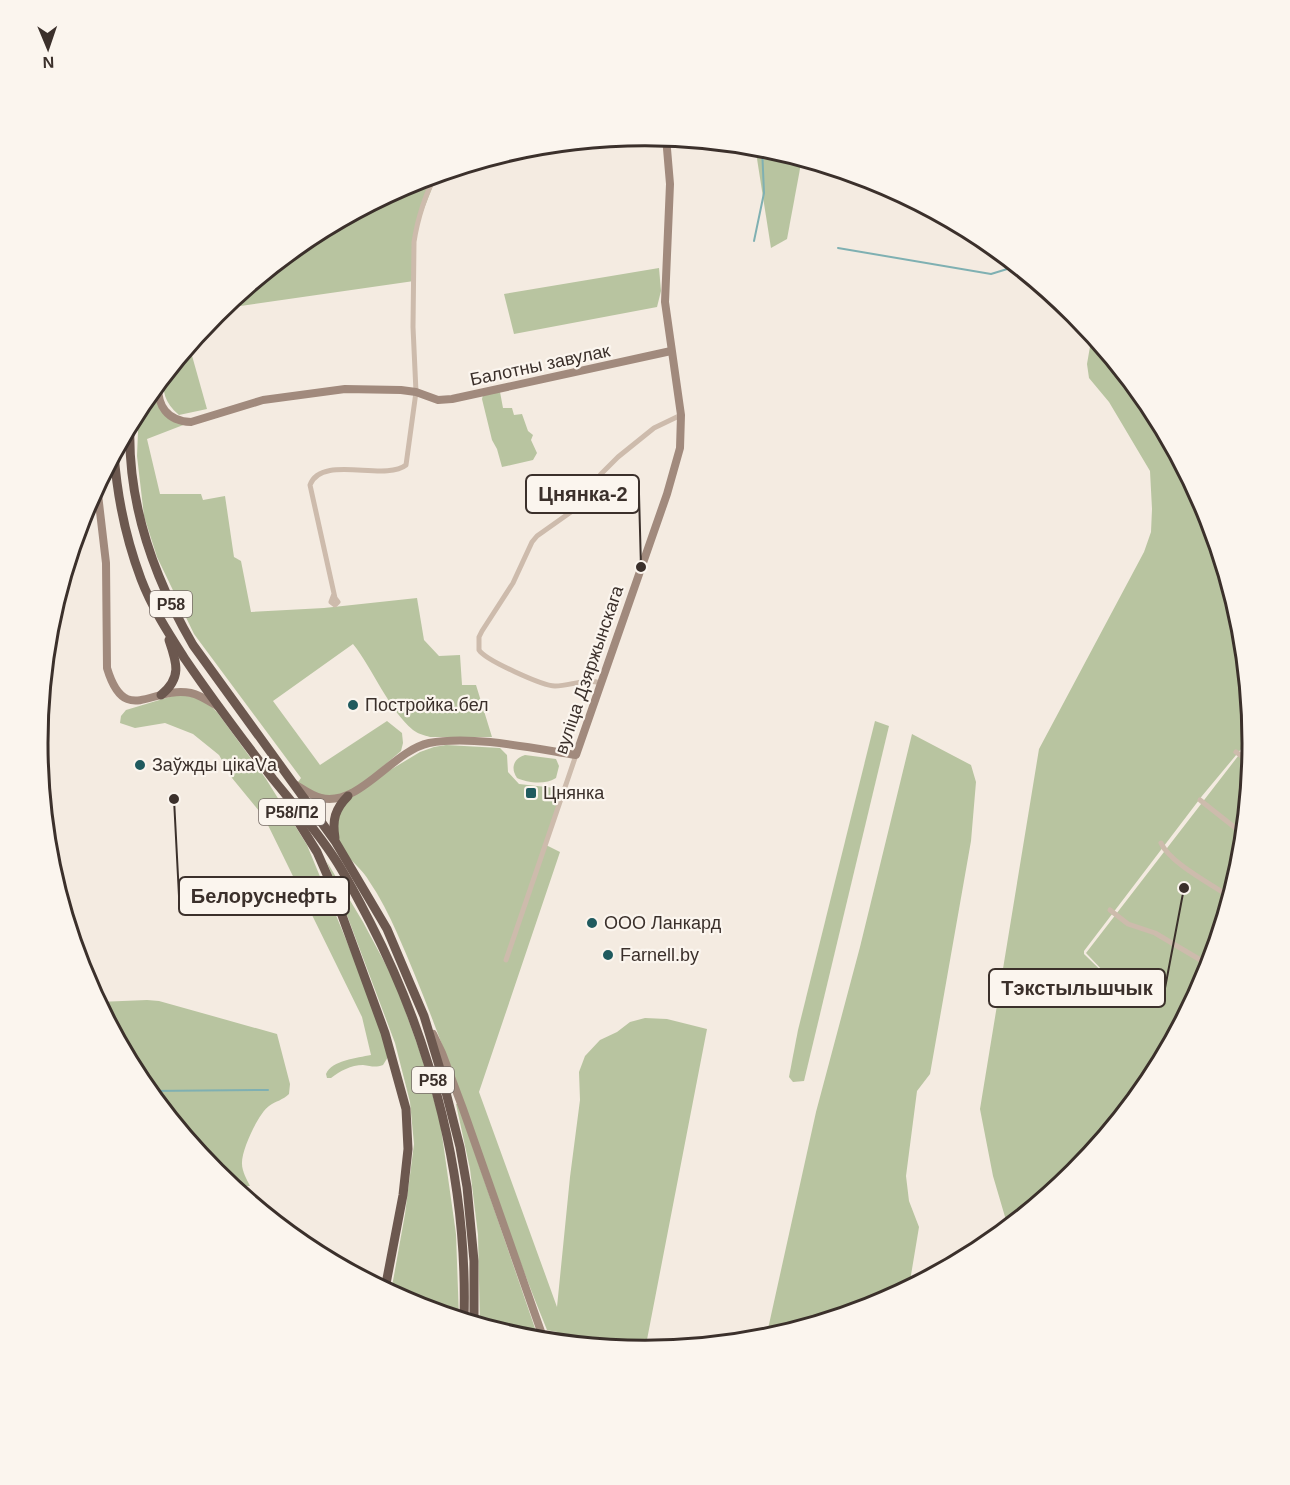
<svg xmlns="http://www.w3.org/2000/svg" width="1290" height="1485" font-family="Helvetica,sans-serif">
	<rect width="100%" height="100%" fill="#f4ebe1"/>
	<!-- green -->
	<g fill="#b8c4a0">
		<polygon points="755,146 802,158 787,239 771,248"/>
		<polygon points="438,173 416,229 414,281 220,309 308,237 413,181"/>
		<polygon points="659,268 661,291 657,307 514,334 504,294"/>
		<polygon points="1092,335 1150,405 1206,510 1241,624 1252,736 1202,796 1084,951 1084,954 1123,992 1086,953 1252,738 1252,743 1241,861 1206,975 1150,1080 1074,1172 1008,1227 993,1176 980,1109 1039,749 1144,552 1151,532 1152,509 1150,471 1109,402 1089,378 1087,364"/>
		<path d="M189 345 207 409 179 415C149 389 170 368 189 345Z"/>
		<path d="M158 383 163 409 191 422 147 439 160 494H201L203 500 225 496 234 557 241 561 251 612 324 608 417 598 424 640 439 656 460 655 462 685H476L492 737H430C424 735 418 734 413 730 389 710 373 669 353 644L273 701 320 765 387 721 402 733 403 743 401 751 352 793 420 752 434 747 446 745 500 748 507 755 508 772 519 784 564 789 544 844 560 852 479 1092 557 1307 570 1177 580 1100 579 1072 585 1056 600 1040 617 1032 630 1022 645 1018 667 1019 707 1029 645 1350 561 1342 557 1332 547 1330C493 1199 454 1062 397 933 389 915 380 897 369 881 360 864 334 850 333 830 333 820 343 806 347 796L330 799 296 785 301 778 194 634 157 557 144 516 137 456 139 407Z"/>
		<polygon points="500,392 503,408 512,408 514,415 522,414 528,431 533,435 531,440 537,453 533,460 502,467 497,449 492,440 482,399 483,395"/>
		<path d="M176 695C194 696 205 699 217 712L266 779 307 845 361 976 380 1026 388 1057 383 1065C375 1068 371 1066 363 1065 351 1065 340 1071 331 1078H327L326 1074C332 1060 357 1058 371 1055L362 1017 264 817 232 778 219 755 193 734 165 723 135 728 120 723 121 716 126 710Z"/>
		<polygon points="875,721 889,726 804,1081 793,1082 789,1077 798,1030"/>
		<polygon points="912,734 971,765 976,782 971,841 930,1074 917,1091 906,1176 909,1201 919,1227 909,1287 877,1304 766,1338 816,1112 860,947"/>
		<path d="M525 755 556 759 559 766 556 778C546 785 527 783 517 778 510 768 514 758 525 755Z"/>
		<polygon points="327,862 363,922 395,982 422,1058 440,1121 456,1234 459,1318 412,1304 391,1292 405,1214 414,1144 410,1102 395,1043"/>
		<path d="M147 1000 159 1001 277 1034 290 1084 289 1094C283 1100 276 1101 269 1106 258 1114 241 1151 242 1164 242 1171 247 1180 250 1186H233L215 1172 140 1080 98 1002Z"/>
		<polygon points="456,1104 458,1104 539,1340 526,1338 480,1324 478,1235 470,1169"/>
	</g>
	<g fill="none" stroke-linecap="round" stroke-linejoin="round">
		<!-- stream -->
		<g stroke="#7fb0b2" stroke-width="2">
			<polyline points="754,241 764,193 762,147"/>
			<polyline points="838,248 991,274 1017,266"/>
			<polyline points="149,1091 268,1090"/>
		</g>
		<!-- minor -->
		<g stroke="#cdbbac" stroke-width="5">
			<polyline points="490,158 516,150"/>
			<path d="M334 594 331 602 335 605 338 602 335 598 310 485C321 454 385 482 406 465L416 392 413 327 414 242C417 222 426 189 438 173"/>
			<path d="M601 683C584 678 571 686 555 686 543 686 485 660 479 650V637L482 631 513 583 532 542 537 536 578 507 601 474 618 457 654 428 681 415"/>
			<polyline points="1236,752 1251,763"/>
			<polyline points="1200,800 1243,834"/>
			<path d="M1161 843C1170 863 1211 884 1230 897"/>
			<polyline points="1110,910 1128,924 1155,933 1209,965"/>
			<polyline points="506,960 576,755"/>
		</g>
		<!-- secondary -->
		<g stroke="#a18a7d" stroke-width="8">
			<path d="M158 383C157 406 167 421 191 422L263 400 345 389 401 390 416 392 438 400 452 399 671 351"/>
			<path d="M97 486 106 563 107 668C125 728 152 685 191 693 200 695 209 701 217 706"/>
			<path d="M296 785C304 790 312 796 321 798 360 807 392 751 429 743 472 735 532 748 576 755L667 494 680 448 681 415 665 302 670 184 666 137"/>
			<polyline points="433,1034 442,1053 463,1109 544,1340"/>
		</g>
		<!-- trunk -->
		<g stroke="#6c584f" stroke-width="9">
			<path d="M130 424C127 503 154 578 193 645L335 841 387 929 409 981 424 1016 440 1069 460 1147 467 1187 474 1261V1323"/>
			<path d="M114 453C117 496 126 539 141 579 152 608 169 634 185 659 213 700 243 740 273 779 294 805 317 831 335 859 348 879 359 901 370 922 433 1044 468 1182 464 1319"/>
			<path d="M161 695C182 678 177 663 169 640"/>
			<polyline points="289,807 317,852 328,877 385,1033 406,1109 408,1149 403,1195 385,1289"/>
			<path d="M335 838C332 820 335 809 348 796"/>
		</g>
	</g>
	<!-- markers -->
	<g fill="#1f5a5e" stroke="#fbf5ee" stroke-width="2">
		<circle cx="353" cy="705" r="6"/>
		<circle cx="140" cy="765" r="6"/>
		<rect x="525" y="787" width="12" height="12" rx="3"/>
		<circle cx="592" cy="923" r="6"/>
		<circle cx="608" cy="955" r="6"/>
	</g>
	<g text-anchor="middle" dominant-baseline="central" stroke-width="4.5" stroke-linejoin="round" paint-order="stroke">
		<!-- shield labels -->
		<g fill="#fbf5ee" stroke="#756b66" stroke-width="1.5">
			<rect x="150" y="591" width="42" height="26" rx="4.5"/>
			<rect x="259" y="799" width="66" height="26" rx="4.5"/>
			<rect x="412" y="1067" width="42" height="26" rx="4.5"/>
		</g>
		<g font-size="16" font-weight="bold" fill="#3b302b">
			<text x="171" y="604">Р58</text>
			<text x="292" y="812">Р58/П2</text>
			<text x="433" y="1080">Р58</text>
		</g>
		<!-- street labels -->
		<g font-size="18" fill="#3b302b" stroke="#fbf5ee">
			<text transform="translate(540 365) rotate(-12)">Балотны завулак</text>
			<text transform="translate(589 670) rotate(-71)">вуліца Дзяржынскага</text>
		</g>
		<!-- poi labels -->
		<g font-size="18" fill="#3b302b" stroke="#fbf5ee" text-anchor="start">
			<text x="365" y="705">Постройка.бел</text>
			<text x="152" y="765">Заўжды цікаVа</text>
			<text x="543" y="793">Цнянка</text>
			<text x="604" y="923">ООО Ланкард</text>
			<text x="620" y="955">Farnell.by</text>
		</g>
	</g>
	<!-- crop -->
	<path d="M0 0H1290V1485H0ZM48 743a597 597 0 1 1 1194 0a597 597 0 1 1-1194 0Z" fill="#fbf5ee" fill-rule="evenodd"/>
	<path fill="none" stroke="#3b302b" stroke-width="3" d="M48 743a597 597 0 1 1 1194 0a597 597 0 1 1-1194 0Z"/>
	<!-- callouts -->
	<path fill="none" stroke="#3b302b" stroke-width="2" d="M641 567L639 494M174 799L179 896M1184 888L1165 988"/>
	<g fill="#3b302b" stroke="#fbf5ee" stroke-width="2">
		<circle cx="641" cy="567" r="6"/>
		<circle cx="174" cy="799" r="6"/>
		<circle cx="1184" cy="888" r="6"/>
	</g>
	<g fill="#fbf5ee" stroke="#3b302b" stroke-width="2">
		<rect x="526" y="475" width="113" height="38" rx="6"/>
		<rect x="179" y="877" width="170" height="38" rx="6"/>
		<rect x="989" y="969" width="176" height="38" rx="6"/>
	</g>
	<g font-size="20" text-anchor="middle" font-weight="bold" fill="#3b302b">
		<text x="583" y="501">Цнянка-2</text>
		<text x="264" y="903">Белоруснефть</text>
		<text x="1077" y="995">Тэкстыльшчык</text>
	</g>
	<!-- north arrow -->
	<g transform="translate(48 48) rotate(178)" stroke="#fbf5ee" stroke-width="4.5" paint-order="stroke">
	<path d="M0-4.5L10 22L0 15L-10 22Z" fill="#3b302b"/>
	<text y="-9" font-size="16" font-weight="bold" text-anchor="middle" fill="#3b302b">N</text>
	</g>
</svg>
